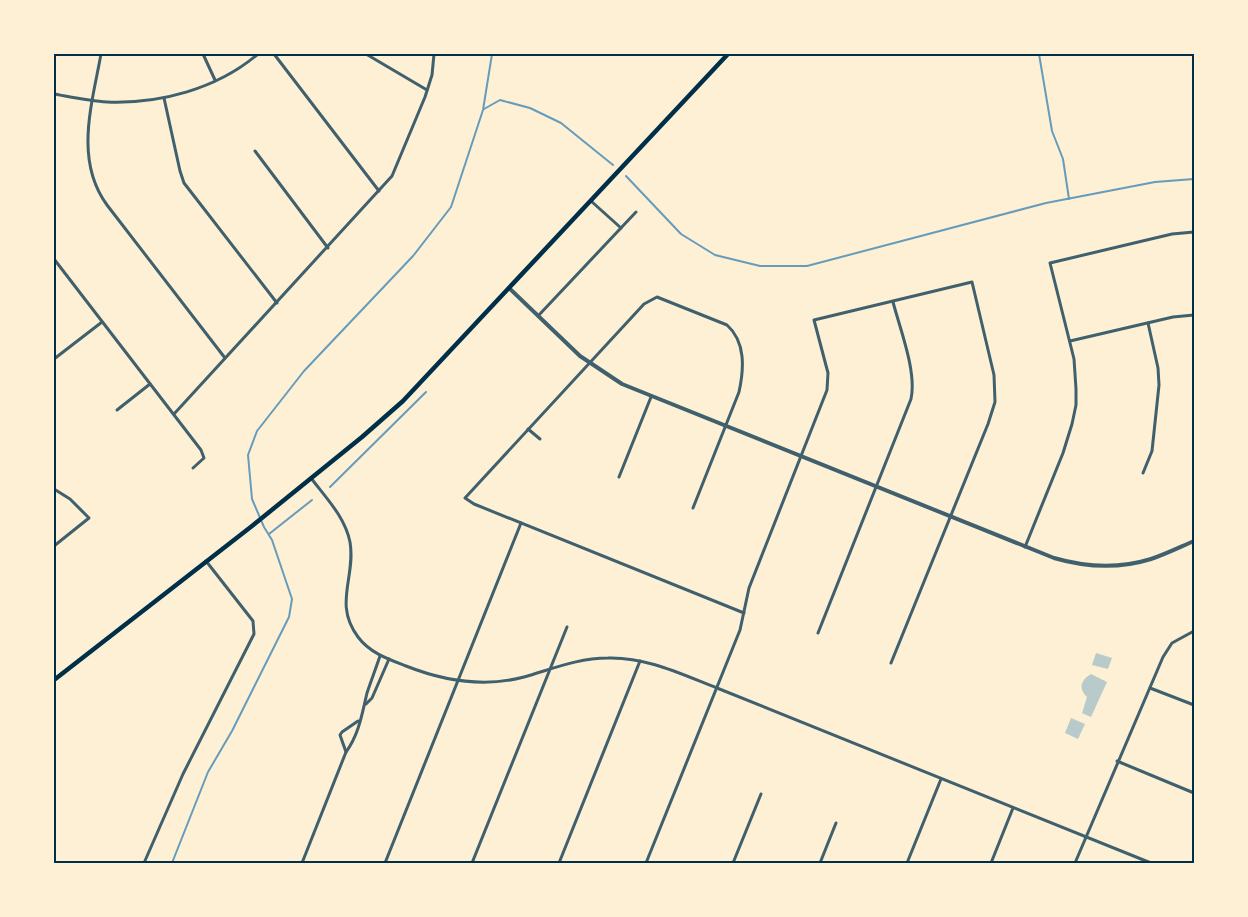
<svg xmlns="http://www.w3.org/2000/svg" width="1248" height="917" font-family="'DM Sans',sans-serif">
	<rect width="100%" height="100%" fill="#fdf0d5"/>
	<!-- green -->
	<g fill="#b9caca">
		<polygon points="1096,653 1112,658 1108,669 1092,665"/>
		<path d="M1091 674 1107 682 1091 717 1082 713 1087 697C1078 688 1081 680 1091 674Z"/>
		<polygon points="1071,718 1085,724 1078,739 1065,733"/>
	</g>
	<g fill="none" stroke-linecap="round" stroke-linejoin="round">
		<!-- stream -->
		<g stroke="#669bbc" stroke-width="2">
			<polyline points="1039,54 1052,131 1063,159 1069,199"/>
			<polyline points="484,109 500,100 530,108 561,123 613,165"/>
			<polyline points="626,176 681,234 715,255 760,266 807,266 1046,203 1155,182 1194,179"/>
			<polyline points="330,487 426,392"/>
			<polyline points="269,534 312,500"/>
			<polyline points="172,863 208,772 232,731 289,617 292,599 272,540 264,527 252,499 248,455 257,431 304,371 413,256 451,207 483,110 492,54"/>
		</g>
		<!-- minor -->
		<g stroke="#3f606c" stroke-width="3">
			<path d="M101 54C92 104 74 160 107 205L225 358"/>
			<polyline points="203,54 215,80"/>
			<polyline points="274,54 379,191"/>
			<polyline points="366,54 427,90"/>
			<path d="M54 94C71 97 89 101 107 102 160 104 217 89 258 54"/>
			<polyline points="164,98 180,171 184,183 277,303"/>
			<polyline points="255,151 328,248"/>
			<polyline points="591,201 621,228"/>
			<polyline points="54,259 201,450 204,458 193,468"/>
			<polyline points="538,316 636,212"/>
			<polyline points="1070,341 1173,317 1194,315"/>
			<polyline points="54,359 102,322"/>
			<polyline points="117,410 150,384"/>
			<polyline points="174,414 392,176 425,97 432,75 434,54"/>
			<polyline points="528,429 540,439"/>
			<polyline points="1143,473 1152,451 1159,385 1158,368 1148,323"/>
			<polyline points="619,477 651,397"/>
			<path d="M311 478C326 498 345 517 350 542 356 577 333 604 358 637 370 653 388 659 406 666 444 681 483 688 524 677 552 669 578 658 608 658 647 657 681 674 717 688L1151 863"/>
			<polyline points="54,489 70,499 89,518 54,546"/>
			<path d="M693 508 739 392C744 369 746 342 727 325L657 297 644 304 465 498 474 504 744 613"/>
			<polyline points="1025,547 1063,453 1072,424 1076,405 1076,389 1074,359 1050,263 1172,234 1194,232"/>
			<path d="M818 633 911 399C917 372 900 329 893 302"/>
			<polyline points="1150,688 1194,705"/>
			<polyline points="366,704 372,698 389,659"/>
			<polyline points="346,752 340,735 342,732 358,721"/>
			<polyline points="1117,761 1194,793"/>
			<polyline points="144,863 183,774 254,634 253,621 206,561"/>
			<path d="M302 863 346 752C359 734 362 714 367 693 371 681 376 668 380 656"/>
			<polyline points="385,863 521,523"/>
			<polyline points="472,863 567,627"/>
			<polyline points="559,863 640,661"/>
			<polyline points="646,863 740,630 749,588 827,390 828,373 814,320 972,282 994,375 995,402 988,424 891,663"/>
			<polyline points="733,863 761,794"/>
			<polyline points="820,863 836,823"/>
			<polyline points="907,863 941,779"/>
			<polyline points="991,863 1013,808"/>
			<polyline points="1075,863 1163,657 1172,643 1194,631"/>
		</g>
		<!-- tertiary -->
		<path stroke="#3f606c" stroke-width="4" d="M509 288 580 356 622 384 1054 558C1085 567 1119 569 1151 559 1166 554 1180 547 1194 541"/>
		<!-- secondary -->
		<polyline stroke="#003049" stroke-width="4.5" points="54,680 252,526 362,437 403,401 728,54"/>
	</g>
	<!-- border -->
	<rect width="1248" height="917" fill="none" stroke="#fdf0d5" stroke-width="110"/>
	<rect x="55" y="55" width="1138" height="807" fill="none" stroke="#003049" stroke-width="2"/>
</svg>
